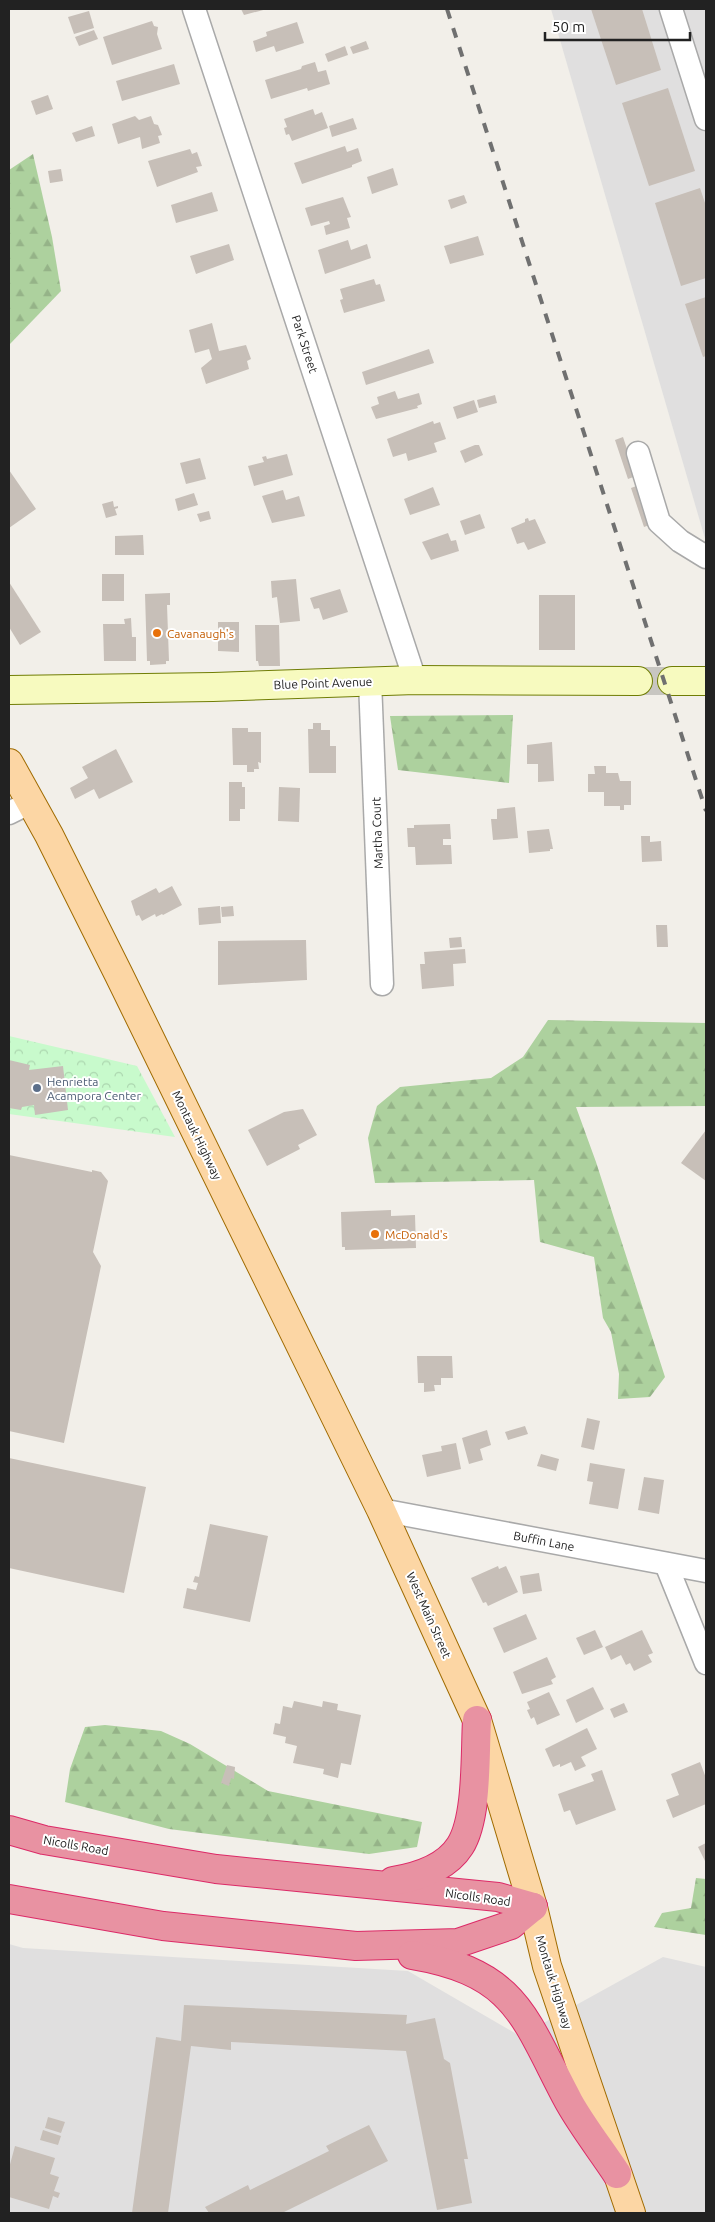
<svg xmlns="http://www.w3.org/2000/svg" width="715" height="2222" font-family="Ubuntu,sans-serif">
	<defs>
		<pattern id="forest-firs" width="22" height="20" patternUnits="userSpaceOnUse" patternTransform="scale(1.25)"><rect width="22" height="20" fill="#add19e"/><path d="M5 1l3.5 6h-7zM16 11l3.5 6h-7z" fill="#95b388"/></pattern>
		<pattern id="park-crowns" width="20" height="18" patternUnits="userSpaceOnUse" patternTransform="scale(1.25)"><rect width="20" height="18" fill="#c8facc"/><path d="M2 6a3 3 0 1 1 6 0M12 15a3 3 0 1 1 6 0" fill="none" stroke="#acd6af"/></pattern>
	</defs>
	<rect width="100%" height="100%" fill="#f2efe9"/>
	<!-- residential -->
	<g fill="#e0dfdf">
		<polygon points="551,9 706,9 706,542"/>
		<polygon points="9,1944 23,1948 408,1971 520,2036 663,1957 706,1967 706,2213 9,2213"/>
	</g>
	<!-- forest -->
	<g fill="url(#forest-firs)">
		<polygon points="33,154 52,237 61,291 9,345 9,170"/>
		<polygon points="513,715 509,783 398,770 390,716"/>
		<polygon points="548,1020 706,1023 706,1106 576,1107 596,1162 665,1377 650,1397 618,1399 619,1374 611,1332 603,1318 594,1257 540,1242 534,1180 375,1183 368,1138 377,1106 400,1087 491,1078 523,1057"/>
		<polygon points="105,1725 161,1731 190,1744 268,1791 422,1822 417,1847 369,1854 169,1829 65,1802 70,1769 85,1727"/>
		<polygon points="696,1878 706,1879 706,1935 654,1927 662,1913 691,1908"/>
	</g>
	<!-- park -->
	<polygon fill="url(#park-crowns)" points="9,1036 137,1066 175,1137 9,1114"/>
	<!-- building -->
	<g fill="#c7bfb8">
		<polygon points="241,9 267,9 244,15"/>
		<polygon points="591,9 642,9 661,70 616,85"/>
		<polygon points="89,11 94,28 74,34 68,17"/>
		<polygon points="152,21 154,26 158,27 157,34 162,49 112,65 103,37"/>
		<polygon points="297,22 304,43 276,52 274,46 256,52 253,41 267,36 266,32"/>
		<polygon points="94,30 98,39 79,46 75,37"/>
		<polygon points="366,41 369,49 353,54 350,47"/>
		<polygon points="345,46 348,55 328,62 325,54"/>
		<polygon points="315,62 318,72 326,70 330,84 308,91 307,88 271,99 265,80 301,69 302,66"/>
		<polygon points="174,64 180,84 122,101 116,81"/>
		<polygon points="668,88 695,171 649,186 622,103"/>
		<polygon points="48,95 53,109 36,115 31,101"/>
		<polygon points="313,109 315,115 322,112 328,128 292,141 289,134 286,135 284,128 287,127 284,119"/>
		<polygon points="135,116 139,120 151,116 154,124 158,125 162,135 158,136 160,143 142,149 140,137 118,144 112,124"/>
		<polygon points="353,118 357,129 332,137 329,126"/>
		<polygon points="92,126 95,136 76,142 72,133"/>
		<polygon points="345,146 347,152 358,148 362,161 352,165 352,167 302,184 294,163"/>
		<polygon points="190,149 192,154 197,152 202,166 196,167 198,172 157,187 148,161"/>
		<polygon points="393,168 398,185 372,194 367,177"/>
		<polygon points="61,169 63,181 50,183 48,171"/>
		<polygon points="700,188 706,206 706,278 681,286 655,203"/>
		<polygon points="212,192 218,211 176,223 171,205"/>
		<polygon points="464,195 467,203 451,209 448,200"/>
		<polygon points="343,197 351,217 347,218 350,228 326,235 324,226 330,224 329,221 311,226 305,208"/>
		<polygon points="478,236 484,255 450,264 444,246"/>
		<polygon points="348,240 351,250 367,244 371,258 325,274 318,250"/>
		<polygon points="229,244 234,260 196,274 190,256"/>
		<polygon points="374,279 376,285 380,284 385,301 344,313 340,300 343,299 340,289"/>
		<polygon points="706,297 706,356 703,357 685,304"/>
		<polygon points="212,323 219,351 246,345 251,359 247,361 249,369 206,384 201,368 212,359 209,349 195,353 189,330"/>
		<polygon points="429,349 434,363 366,385 362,372"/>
		<polygon points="395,391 398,399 419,393 422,404 417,406 418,408 376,419 371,407 379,404 377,397"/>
		<polygon points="495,395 497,403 479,408 477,400"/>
		<polygon points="474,400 478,412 457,419 453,407"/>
		<polygon points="433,421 434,424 440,422 446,439 434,443 437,452 408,461 406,453 393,457 387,439"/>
		<polygon points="623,437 636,476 628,479 615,440"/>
		<polygon points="475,445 479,445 483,455 465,463 460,451"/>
		<polygon points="287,454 293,475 254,486 248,466 264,462 262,457 266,456 267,459"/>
		<polygon points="200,458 206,479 186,484 180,463"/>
		<polygon points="9,470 36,509 9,528"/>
		<polygon points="639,485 652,524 644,527 631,488"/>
		<polygon points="433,487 440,505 410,515 404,499"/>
		<polygon points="283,490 286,500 299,496 305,516 272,523 262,496"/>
		<polygon points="194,493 198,505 178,511 175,499"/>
		<polygon points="113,501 114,507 118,506 118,508 115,509 117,515 106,518 102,504"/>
		<polygon points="209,511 211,519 200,522 197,514"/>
		<polygon points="480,514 485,528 465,535 460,521"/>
		<polygon points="528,518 529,521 535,519 546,543 528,550 524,542 517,544 511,528 525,522 525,519"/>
		<polygon points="448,533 451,541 456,540 459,551 431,560 422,542"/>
		<polygon points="143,535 144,555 115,555 115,536"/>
		<rect x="102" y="574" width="22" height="27"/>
		<polygon points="296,579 300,621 280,623 277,597 272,598 271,581"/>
		<polygon points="9,582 41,632 20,645 9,627"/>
		<polygon points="340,589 348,612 323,620 319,608 314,609 310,598"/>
		<polygon points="170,593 170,605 167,605 169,661 166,661 166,664 150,665 150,661 147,661 145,594"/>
		<rect x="539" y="595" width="36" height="55"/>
		<polygon points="131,618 132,637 136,637 136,661 104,661 103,624 125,624 124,619"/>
		<polygon points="218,622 239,622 239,652 218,651"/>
		<polygon points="255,625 279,625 280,666 259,666 258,661 256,661"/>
		<polygon points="313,723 321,723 321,730 330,730 330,746 336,746 336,773 309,773 308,729 313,729"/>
		<polygon points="232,728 248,728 248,732 261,732 261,763 258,762 259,769 254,769 254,772 247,772 247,765 233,765"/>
		<polygon points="552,742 554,781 538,782 538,764 527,764 527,745"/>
		<polygon points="116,749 133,782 99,799 94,789 75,799 70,788 88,778 82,767"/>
		<polygon points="594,766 606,766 606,773 618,773 620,781 631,781 631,805 624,805 624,810 620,810 620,806 604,806 604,792 588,792 588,774 595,774"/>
		<polygon points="229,782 242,782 242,787 245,787 245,809 240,809 240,821 229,821"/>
		<polygon points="279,787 300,788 299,822 278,821"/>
		<polygon points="515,807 518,838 493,840 491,819 497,819 497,809"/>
		<polygon points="450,824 451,839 443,839 443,845 451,845 452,864 416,865 415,847 408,847 407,828 414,828 414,825"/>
		<polygon points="549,829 553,849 550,849 550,851 529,853 527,831"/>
		<polygon points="641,836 650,836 650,842 661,841 662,861 642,862"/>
		<polygon points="172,886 182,905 163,915 162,914 156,917 155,914 142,921 139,915 136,916 131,901 156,888 159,893"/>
		<polygon points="220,906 221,923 199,925 198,908"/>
		<polygon points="233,906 234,916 222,917 221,907"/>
		<polygon points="656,925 667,925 668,947 657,947"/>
		<polygon points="461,937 462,947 450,948 449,938"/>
		<polygon points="306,940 307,980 218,985 218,941"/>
		<polygon points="465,949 466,963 453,964 454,986 422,989 420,964 425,964 424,952"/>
		<polygon points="9,1060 30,1065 29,1070 63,1066 68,1110 35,1115 34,1105 22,1107 21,1110 9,1108"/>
		<polygon points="303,1109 317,1135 298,1145 300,1149 267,1166 248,1130 284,1112"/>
		<polygon points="706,1130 706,1181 681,1163"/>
		<polygon points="9,1155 92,1172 92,1170 101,1172 108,1181 93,1252 101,1266 64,1443 9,1431"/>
		<polygon points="391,1210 391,1216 415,1215 416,1248 345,1250 345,1247 342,1247 341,1212"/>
		<polygon points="417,1356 452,1356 453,1378 441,1378 441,1385 434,1385 435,1391 424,1392 424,1383 418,1383"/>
		<polygon points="587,1418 600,1421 594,1450 581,1447"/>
		<polygon points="525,1426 528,1434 508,1440 505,1432"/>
		<polygon points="487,1430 491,1445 480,1449 483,1460 469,1464 462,1438"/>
		<polygon points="456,1443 461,1469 427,1477 422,1455 442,1451 441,1446"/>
		<polygon points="541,1454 559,1459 556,1471 537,1466"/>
		<polygon points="9,1458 146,1487 124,1593 9,1568"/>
		<polygon points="590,1463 625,1469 618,1509 589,1504 593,1482 587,1481"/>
		<polygon points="644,1477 664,1480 659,1514 638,1510"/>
		<polygon points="210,1524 268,1536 250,1622 183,1608 187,1588 196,1590 198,1583 193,1582 195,1576 199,1577"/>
		<polygon points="498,1566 499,1569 506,1566 518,1592 488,1606 486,1602 483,1603 471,1578"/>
		<polygon points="539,1573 542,1591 523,1594 520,1576"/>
		<polygon points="526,1614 537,1639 504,1653 493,1628"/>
		<polygon points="595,1630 603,1647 584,1655 576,1638"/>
		<polygon points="642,1630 653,1653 648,1655 652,1662 634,1671 630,1663 626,1665 621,1655 611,1660 605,1647"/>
		<polygon points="547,1657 556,1677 551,1680 553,1684 522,1694 513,1672"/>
		<polygon points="593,1687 604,1709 576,1723 566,1700"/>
		<polygon points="549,1692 560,1715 537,1725 534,1717 531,1719 527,1710 530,1709 527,1702"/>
		<polygon points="294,1701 322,1707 323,1701 338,1704 337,1710 361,1715 351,1765 341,1763 338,1778 323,1774 324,1769 293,1763 297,1746 285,1743 286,1737 273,1734 275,1723 280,1724 283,1706 292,1708"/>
		<polygon points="624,1703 628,1712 614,1718 610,1709"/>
		<polygon points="587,1728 597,1749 581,1757 586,1766 575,1771 571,1762 560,1767 560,1764 553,1767 545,1749"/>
		<polygon points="700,1762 706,1778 706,1804 673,1818 666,1800 679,1795 671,1774"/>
		<polygon points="227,1765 235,1767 234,1779 231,1778 229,1786 221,1783"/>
		<polygon points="602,1770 616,1810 576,1825 570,1810 564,1812 558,1794 594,1781 591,1774"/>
		<polygon points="706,1843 706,1863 698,1847"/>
		<polygon points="184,2005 407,2015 406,2024 435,2018 444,2059 450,2063 468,2159 464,2159 472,2203 437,2210 406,2051 231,2042 231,2050 191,2046 168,2213 132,2213 156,2037 181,2041"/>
		<polygon points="48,2117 65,2122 61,2133 45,2128"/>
		<polygon points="369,2125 388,2161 282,2213 209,2213 205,2207 248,2185 250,2190 329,2151 326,2146"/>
		<polygon points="43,2130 61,2136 58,2145 40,2140"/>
		<polygon points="15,2146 55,2158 50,2174 59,2177 54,2191 60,2193 58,2198 53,2196 49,2209 9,2197 9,2168"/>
	</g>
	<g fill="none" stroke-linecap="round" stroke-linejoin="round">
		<!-- secondary-tunnel -->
		<polyline stroke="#c8c6c1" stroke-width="28" stroke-dasharray="28 14" stroke-linecap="butt" points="638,681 672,681"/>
		<defs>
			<g id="street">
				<polyline points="194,9 415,680"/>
				<polyline points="671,9 706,119"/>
				<polyline points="638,453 659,522 680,541 706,557"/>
				<polyline points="370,681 382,984"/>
				<polyline points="9,813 31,802"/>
				<polyline points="381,1510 706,1571"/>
				<polyline points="666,1564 706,1663"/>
			</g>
			<g id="secondary">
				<polyline points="672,681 706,681"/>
				<polyline points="9,690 213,687 415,680 638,681"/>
			</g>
			<polyline id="primary" points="9,763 49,835 119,975 381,1510 477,1720 533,1907 547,1966 631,2213"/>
			<g id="highway">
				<polyline points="9,1830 44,1840 216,1869 498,1897 533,1907"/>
				<path d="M393 1881C417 1877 446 1868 460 1846 478 1818 475 1753 477 1720"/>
				<polyline points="9,1899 163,1926 356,1946 458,1943 511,1925 533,1907"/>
				<path d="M412 1955C518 1973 524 2018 569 2102 583 2127 602 2151 617 2174"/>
			</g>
		</defs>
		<!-- street casing -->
		<use href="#street" stroke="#a9a9a9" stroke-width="25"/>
		<!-- secondary casing -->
		<use href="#secondary" stroke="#707d05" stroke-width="30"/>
		<!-- primary casing -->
		<use href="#primary" stroke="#a06b00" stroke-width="30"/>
		<!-- highway casing -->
		<use href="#highway" stroke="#dc2a67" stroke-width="30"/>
		<!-- street -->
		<use href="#street" stroke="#fff" stroke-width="22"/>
		<!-- secondary -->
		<use href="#secondary" stroke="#f7fabf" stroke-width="28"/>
		<!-- primary -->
		<use href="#primary" stroke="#fcd6a4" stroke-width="28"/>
		<!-- highway -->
		<use href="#highway" stroke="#e892a2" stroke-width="28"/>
		<!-- rail -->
		<polyline stroke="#707070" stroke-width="4" stroke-dasharray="10 10" stroke-linecap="butt" points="447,9 706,811"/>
	</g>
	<!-- markers -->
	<g fill="#e8710a" stroke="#fff" stroke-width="2">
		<circle cx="157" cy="633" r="5"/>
		<circle cx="375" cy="1234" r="5"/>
	</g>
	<circle fill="#5c6f8a" stroke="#fff" stroke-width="2" cx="37" cy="1088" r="5"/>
	<g text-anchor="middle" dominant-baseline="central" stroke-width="4" stroke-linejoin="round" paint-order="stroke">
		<!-- street labels -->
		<g font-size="12" fill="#222" stroke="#fff">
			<text transform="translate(305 344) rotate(72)">Park Street</text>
			<text transform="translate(323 683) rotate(-2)">Blue Point Avenue</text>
			<text transform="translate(377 833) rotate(-92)">Martha Court</text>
			<text transform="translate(197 1135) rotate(64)">Montauk Highway</text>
			<text transform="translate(544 1541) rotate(11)">Buffin Lane</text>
			<text transform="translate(429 1615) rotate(66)">West Main Street</text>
			<text transform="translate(76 1845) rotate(10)">Nicolls Road</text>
			<text transform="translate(478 1897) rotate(8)">Nicolls Road</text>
			<text transform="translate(554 1982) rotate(73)">Montauk Highway</text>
		</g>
		<!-- food labels -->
		<g font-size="12" fill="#c56008" stroke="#fff" text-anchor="start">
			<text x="167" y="633">Cavanaugh's</text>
			<text x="385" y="1234">McDonald's</text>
		</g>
		<!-- service labels -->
		<g font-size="12" fill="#4e5e75" stroke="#fff" text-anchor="start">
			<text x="47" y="1081">Henrietta<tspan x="47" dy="14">Acampora Center</tspan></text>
		</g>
	</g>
	<!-- border -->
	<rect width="715" height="2222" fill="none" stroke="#222222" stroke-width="20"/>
	<!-- scale -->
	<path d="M545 32v8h145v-8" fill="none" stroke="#222222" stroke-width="2.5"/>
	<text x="552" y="32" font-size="15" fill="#222222" stroke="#ffffff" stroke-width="4" paint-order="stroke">50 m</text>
</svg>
